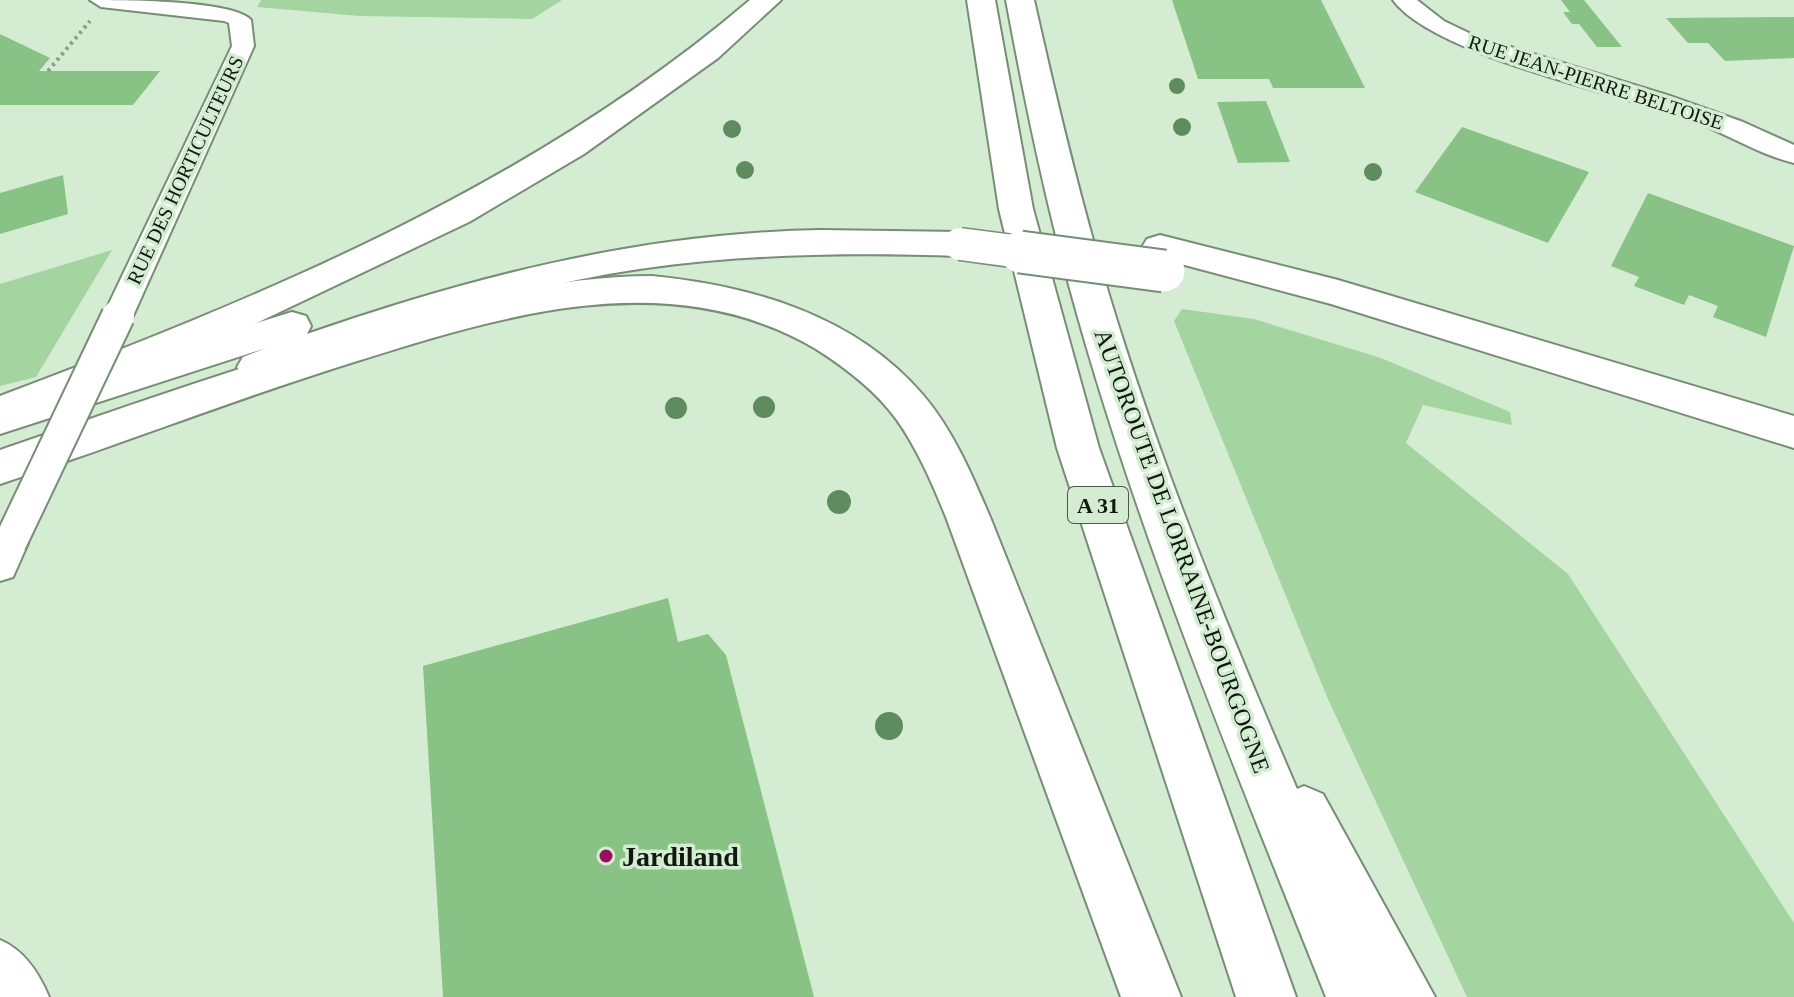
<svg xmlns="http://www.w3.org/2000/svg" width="1794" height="997" font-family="'Times New Roman',serif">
	<rect width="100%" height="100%" fill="#d4edd2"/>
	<!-- green -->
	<g fill="#a4d4a0">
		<polygon points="261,0 562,0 532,19 359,16 257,7"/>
		<polygon points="112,250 36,377 0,386 0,284"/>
		<polygon points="1182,309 1254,319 1381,358 1510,412 1512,425 1423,405 1406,443 1568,574 1794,923 1794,997 1467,997 1327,697 1174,321"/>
	</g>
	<!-- building -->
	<g fill="#89c285">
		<polygon points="1172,0 1321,0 1365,88 1273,88 1269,79 1198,79"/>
		<polygon points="1561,0 1584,0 1622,47 1597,47 1579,24 1572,24 1563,12 1570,12"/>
		<polygon points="1794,17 1794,58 1725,61 1708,43 1688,43 1666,18"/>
		<polygon points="0,34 50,58 39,71 160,71 133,105 0,105"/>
		<polygon points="1266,101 1290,162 1238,163 1217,102"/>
		<polygon points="1462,127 1589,172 1548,243 1415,192"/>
		<polygon points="63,175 68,214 0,234 0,193"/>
		<polygon points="1648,193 1794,246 1766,337 1713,317 1718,306 1689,295 1684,305 1634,286 1639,277 1611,266"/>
		<polygon points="668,598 678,642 708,634 726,655 814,997 443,997 423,666"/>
	</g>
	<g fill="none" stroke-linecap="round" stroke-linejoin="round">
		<defs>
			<g id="street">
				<path d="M90 0C120 0 234 0 251 20L254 46 133 316 128 323 118 326 108 323 103 316 232 46 229 23 224 21 101 7Z"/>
				<path d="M1393 0H1417L1444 21 1475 36 1670 96 1743 122 1794 145V163C1757 154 1722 131 1686 118 1617 94 1432 54 1393 0Z"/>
				<polygon points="10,528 22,533 28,543 13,577 0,581 0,532"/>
				<path d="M0 940C24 950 39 973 49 997H0Z"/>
			</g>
			<g id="primary">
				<path d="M821 230 960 232 973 236 978 244 973 252 960 256C809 251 662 255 515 295 427 319 344 355 257 382L243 377 237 367 243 357 266 348 0 434V402L292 312 306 316 311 326 307 334C474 276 643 233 821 230Z"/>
				<polygon points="1160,235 1338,280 1794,416 1794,448 1331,304 1147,255 1142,247 1147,239"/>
			</g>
			<g id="highway">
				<path d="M750 0H781L718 58 584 154 469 222 187 356 0 429V396C265 296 532 186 750 0Z"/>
				<polygon points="967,0 995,0 1033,209 1099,448 1296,997 1236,997 1057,448 999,209"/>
				<path d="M1006 0H1034C1053 85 1073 170 1097 254 1149 437 1222 615 1297 789L1304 786 1323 794 1435 997H1326C1229 754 1127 509 1061 255 1039 171 1022 86 1006 0Z"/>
				<path d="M652 276C752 286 855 315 923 395 953 430 972 475 990 517L1181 997H1121L946 517C932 483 918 450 897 420 876 391 846 368 816 349 671 263 503 315 354 362 235 399 119 445 0 484V450C125 407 250 363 377 327 468 301 557 276 652 276Z"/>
			</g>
		</defs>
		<!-- street casing -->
		<use href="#street" stroke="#778d75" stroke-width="4"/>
		<!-- primary casing -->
		<use href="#primary" stroke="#778d75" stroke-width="4"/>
		<!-- highway casing -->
		<use href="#highway" stroke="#778d75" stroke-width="4"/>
		<!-- path -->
		<polyline stroke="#8c9f8a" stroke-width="4" stroke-dasharray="3 4" stroke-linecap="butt" points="48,71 90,21"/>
		<!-- street -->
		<use href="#street" fill="#fff" fill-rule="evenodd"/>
		<!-- primary -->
		<use href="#primary" fill="#fff" fill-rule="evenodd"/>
		<!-- highway -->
		<use href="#highway" fill="#fff" fill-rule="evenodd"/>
		<defs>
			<polyline id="street-bridge" points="10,543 118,316"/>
			<polyline id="primary-bridge-far1" points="960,244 1035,254"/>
			<polyline id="primary-bridge" points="1020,252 1164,271"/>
		</defs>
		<!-- street-bridge casing -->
		<use href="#street-bridge" stroke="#778d75" stroke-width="36" stroke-linecap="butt"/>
		<!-- primary-bridge-far1 casing -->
		<use href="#primary-bridge-far1" stroke="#778d75" stroke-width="35" stroke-linecap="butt"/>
		<!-- primary-bridge casing -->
		<use href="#primary-bridge" stroke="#778d75" stroke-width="45" stroke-linecap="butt"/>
		<!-- street-bridge -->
		<use href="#street-bridge" stroke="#fff" stroke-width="32"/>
		<!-- primary-bridge-far1 -->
		<use href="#primary-bridge-far1" stroke="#fff" stroke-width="32"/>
		<!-- primary-bridge -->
		<use href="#primary-bridge" stroke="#fff" stroke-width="41"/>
	</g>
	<!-- trees -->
	<g fill="#5f8c5e">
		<circle cx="1177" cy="86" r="8"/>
		<circle cx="1182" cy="127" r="9"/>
		<circle cx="732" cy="129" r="9"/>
		<circle cx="745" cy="170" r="9"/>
		<circle cx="1373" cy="172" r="9"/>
		<circle cx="764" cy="407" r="11"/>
		<circle cx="676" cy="408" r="11"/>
		<circle cx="839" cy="502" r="12"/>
		<circle cx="889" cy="726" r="14"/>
	</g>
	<!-- markers -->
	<circle fill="#9a0d5f" stroke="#d4edd2" stroke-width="3" cx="606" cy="856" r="8"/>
	<g text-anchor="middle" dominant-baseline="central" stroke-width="7" stroke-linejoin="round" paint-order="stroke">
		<!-- far-street labels -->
		<g font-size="20" fill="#10180f" stroke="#d4edd2">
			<text transform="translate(1596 82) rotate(18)">RUE JEAN-PIERRE BELTOISE</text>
			<text transform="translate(185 170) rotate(-65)">RUE DES HORTICULTEURS</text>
		</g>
		<!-- shield labels -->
		<rect fill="#d4edd2" stroke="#4b584a" stroke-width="2" x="1068" y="487" width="60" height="36" rx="6"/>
		<g font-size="22" font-weight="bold" fill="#10180f">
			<text x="1098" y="505">A 31</text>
		</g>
		<!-- street labels -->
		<g font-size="24" fill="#10180f" stroke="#d4edd2">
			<text transform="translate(1182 551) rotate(70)">AUTOROUTE DE LORRAINE-BOURGOGNE</text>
		</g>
		<!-- near-poi labels -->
		<g font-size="28" font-weight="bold" fill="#10180f" stroke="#d4edd2" text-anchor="start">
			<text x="622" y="856">Jardiland</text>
		</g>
	</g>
</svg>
